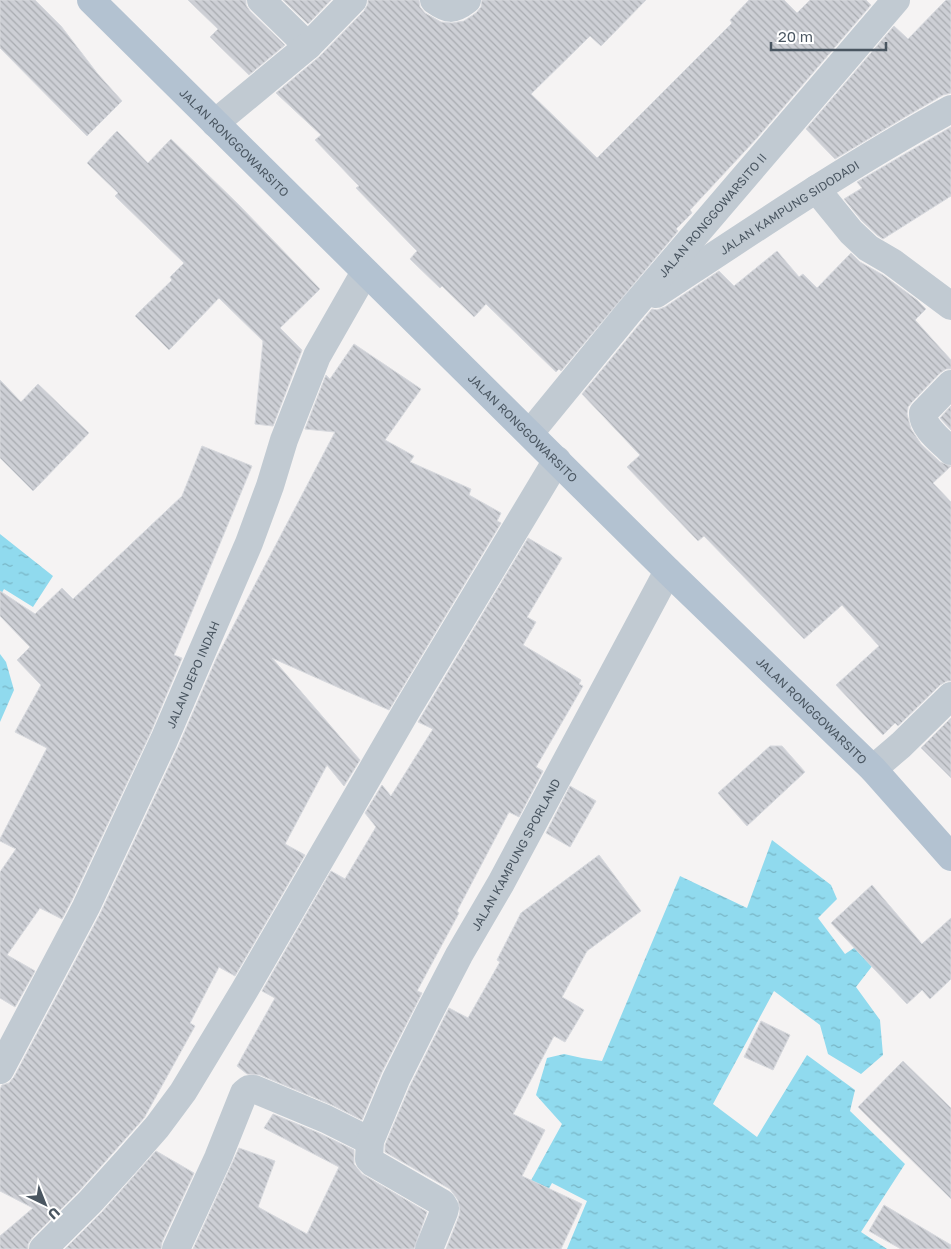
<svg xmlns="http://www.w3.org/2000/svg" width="951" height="1249" viewBox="0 0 951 1249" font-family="'Golos Text',sans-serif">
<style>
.water{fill:url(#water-ripples)}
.building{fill:url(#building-back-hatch);stroke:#d7d9de}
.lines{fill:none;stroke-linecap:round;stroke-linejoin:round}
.minor{stroke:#c1cad2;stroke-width:28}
.primary{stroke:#b3c2d1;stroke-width:28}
.labels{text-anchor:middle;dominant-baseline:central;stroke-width:4;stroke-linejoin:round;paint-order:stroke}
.street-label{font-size:12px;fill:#4a5661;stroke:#fff}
</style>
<defs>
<pattern id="water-ripples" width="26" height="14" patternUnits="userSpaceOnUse" patternTransform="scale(1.25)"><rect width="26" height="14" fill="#90daee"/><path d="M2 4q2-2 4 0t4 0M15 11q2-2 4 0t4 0" fill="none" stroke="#78b4c4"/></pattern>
<pattern id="building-back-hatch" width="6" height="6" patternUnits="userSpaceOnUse" patternTransform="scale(1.25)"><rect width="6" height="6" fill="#cdcfd5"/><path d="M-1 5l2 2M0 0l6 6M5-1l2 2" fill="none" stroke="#a8abb0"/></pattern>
</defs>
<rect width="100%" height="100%" fill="#f5f3f3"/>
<g class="water">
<path d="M0,534L53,576L33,607L4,589L0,596Z"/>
<path d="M0,654L6,662L14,690L0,722Z"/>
<path d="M772,840L831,885L837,899L818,918L845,954L869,938L883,952L856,987L880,1020L883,1055L861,1074L828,1054L820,1025L774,991L713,1104L757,1137L807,1055L855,1090L850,1111L905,1164L861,1232L887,1249H567L587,1201L552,1183L540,1205L523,1195L562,1124L536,1095L547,1058L564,1054L582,1058L602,1061L680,876L747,908Z"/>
</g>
<g class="building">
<path d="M0,0H35L61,26L97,73L122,101L87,136L0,48Z"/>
<path d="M188,0H246V5L250,11L285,45L249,75L210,37L218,29Z"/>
<path d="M283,0H331L308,24Z"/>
<path d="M368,0H419L420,7L425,13L441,22L452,23L464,21L476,13L481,7L482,0H646L601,46L590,36L531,94L597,158L732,23L730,20L749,0H784L797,13L810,0H866L871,5L757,138L690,210L692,213L676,229L678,231L561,371L559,369L556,372L486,304L474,317L442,286L440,288L410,259L417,251L356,188L359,186L315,140L321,135L276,93L319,57L364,11L368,4Z"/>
<path d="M946,0H951V93L943,95L905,117L835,159L806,129L894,26L908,39Z"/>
<path d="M951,127V196L883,239L877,235L862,221L844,199L862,188L857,182Z"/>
<path d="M117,131L148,163L171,139L238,204L320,289L280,328L302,350L273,426L255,424L263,341L219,298L169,350L135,316L172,280L170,277L184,263L115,196L118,193L87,163Z"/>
<path d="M777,251L799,277L803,274L817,288L851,253L860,262L883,275L917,300L926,309L915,320L951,360V369H946L940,373L912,402L908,407L907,414L911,429L921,444L940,462L951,466L933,483L951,502V681H947L940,685L898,726L895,723L883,735L836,685L879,646L842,605L804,639L704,536L698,541L627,467L640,455L582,394L652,309L657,310L665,307L719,271L734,286Z"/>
<path d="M354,344L421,389L385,440L414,456L410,462L471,489L469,495L501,513L497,521L501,523L389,710L272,658L360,760L344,786L327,765L285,844L305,855L235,976L219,967L190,1023L195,1026L144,1118L79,1191L32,1238L28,1244V1249H0V1236L33,1208L0,1191V1089L2,1085L9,1083L14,1077L100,914L178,747L217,657L335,432L305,429L326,375L330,379Z"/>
<path d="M0,380L21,402L38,384L89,433L33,491L0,458Z"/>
<path d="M951,406V430L940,418Z"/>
<path d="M202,446L252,466L174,655L182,658L150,734L72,900L62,919L40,908L7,955L35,971L15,1007L0,998V872L16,849L0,841V839L47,748L15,732L41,685L17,660L30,647L0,616V591L35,614L62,588L73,599L182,496Z"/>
<path d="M528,538L562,558L527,617L536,622L523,645L581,680L579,684L583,686L536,767L543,771L519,817L509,812L457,911L459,913L417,991L422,993L382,1072L362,1120L332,1105L260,1075L247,1074L237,1066L275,998L262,991L331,871L345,879L376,827L365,813L382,785L391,796L433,729L418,722Z"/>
<path d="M951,718V778L921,748Z"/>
<path d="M770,746H782L805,772L747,826L718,793Z"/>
<path d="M570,786L596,801L570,847L546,833Z"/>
<path d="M599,855L641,911L587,951L562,997L584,1010L565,1042L554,1036L513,1114L545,1130L522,1176L582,1204L561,1249H446L459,1216L460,1211L458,1200L450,1189L385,1152V1145L410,1086L449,1008L468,1018L500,962L497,960L521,913Z"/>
<path d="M872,885L922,944L951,918V979L930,999L922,990L907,1004L831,923Z"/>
<path d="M761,1021L790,1035L773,1070L744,1057Z"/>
<path d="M903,1061L951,1108V1199L858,1107Z"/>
<path d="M273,1114L319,1133L354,1150V1164L362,1174L427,1212L414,1249H193L239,1148L275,1161L258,1207L307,1234L339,1167L264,1128Z"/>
<path d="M156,1151L194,1173L162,1242L161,1249H65L102,1212Z"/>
<path d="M884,1205L951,1245V1249H901L869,1231Z"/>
</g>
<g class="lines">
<g class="minor">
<path d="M261,0L308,46"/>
<path d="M434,0C448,10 453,11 467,0"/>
<path d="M215,123L308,46L353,0"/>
<path d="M816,189L851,232L868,248L892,262L951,306"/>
<path id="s1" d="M656,294C753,230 849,165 951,109"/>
<path d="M951,384L923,413C922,427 941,441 951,451"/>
<path id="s2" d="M530,433L629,312L896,0"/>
<path d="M873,769L901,745L951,696"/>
<path id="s3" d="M0,1070L86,907L164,740L249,543L270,486L284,440L317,356L365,272"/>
<path d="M43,1249L90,1202L128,1160L157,1127L183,1092L244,991L408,708L557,460"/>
<path d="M176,1249L218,1158L244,1093L249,1089H254L326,1119L370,1141"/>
<path id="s4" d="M429,1249L444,1212L445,1208L442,1203L373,1163L369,1159L370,1141L396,1079L429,1013L459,955L501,883L668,571"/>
</g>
<path class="primary" id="s5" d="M91,0L668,571L873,769L951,857"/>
</g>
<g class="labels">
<g class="street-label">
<text stroke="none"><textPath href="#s5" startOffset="202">JALAN RONGGOWARSITO</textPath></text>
<text stroke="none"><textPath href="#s1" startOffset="159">JALAN KAMPUNG SIDODADI</textPath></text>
<text stroke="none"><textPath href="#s2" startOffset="284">JALAN RONGGOWARSITO II</textPath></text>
<text stroke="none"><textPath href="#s5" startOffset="608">JALAN RONGGOWARSITO</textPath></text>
<text stroke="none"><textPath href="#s3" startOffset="440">JALAN DEPO INDAH</textPath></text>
<text stroke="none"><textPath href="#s5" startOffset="1012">JALAN RONGGOWARSITO</textPath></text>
<text stroke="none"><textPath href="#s4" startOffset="475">JALAN KAMPUNG SPORLAND</textPath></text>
</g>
</g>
<g transform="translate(45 1204) rotate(137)" stroke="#ffffff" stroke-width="4" paint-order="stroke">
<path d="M0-4L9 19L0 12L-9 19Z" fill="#4a5661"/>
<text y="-8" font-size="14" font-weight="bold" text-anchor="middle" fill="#4a5661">U</text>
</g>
<path d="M771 42v8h115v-8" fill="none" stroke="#4a5661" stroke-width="2.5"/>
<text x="778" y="42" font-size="15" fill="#4a5661" stroke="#ffffff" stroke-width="4" paint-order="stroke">20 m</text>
</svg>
